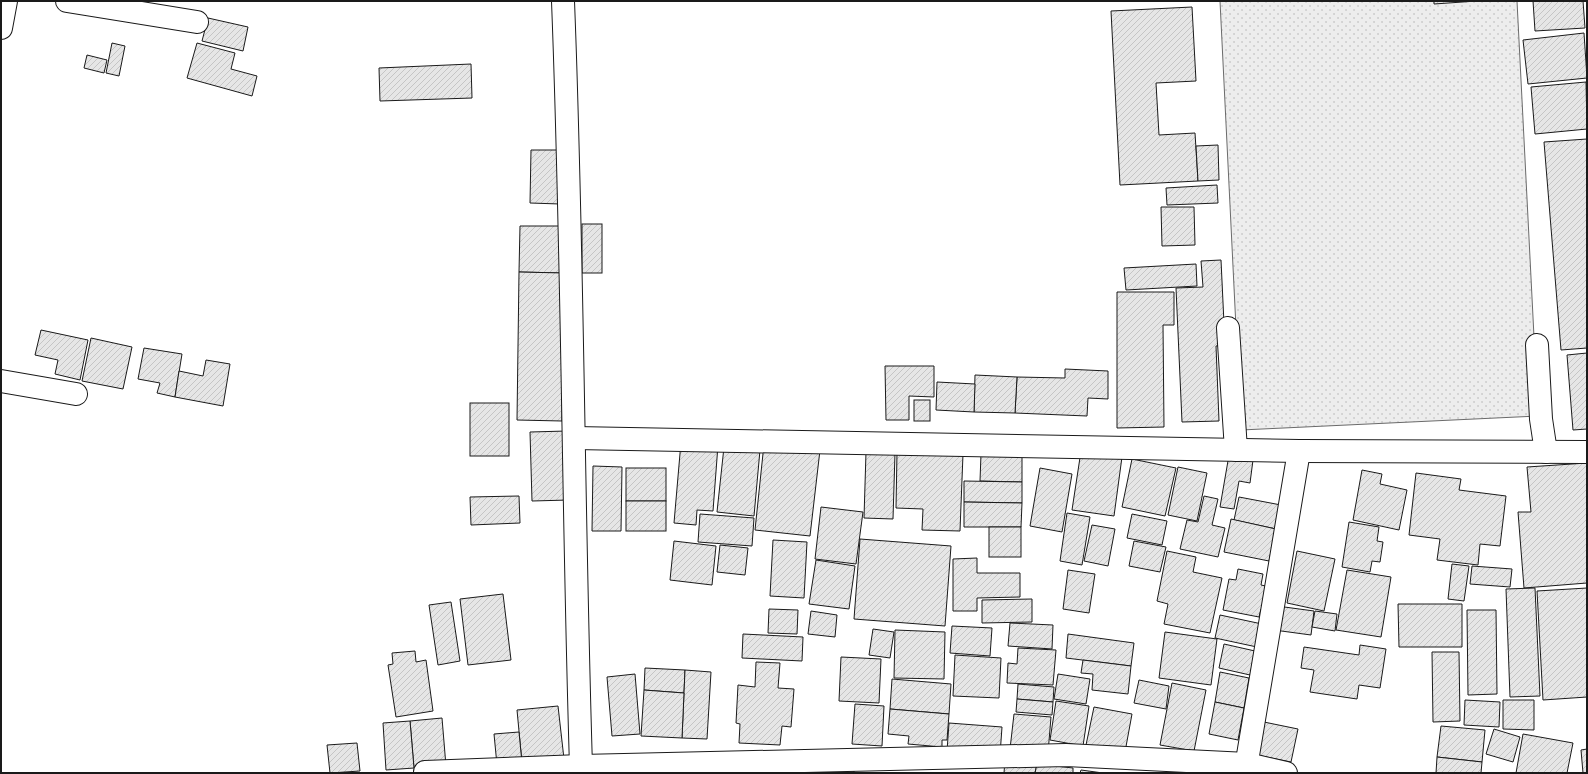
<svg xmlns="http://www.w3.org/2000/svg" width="1588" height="774" viewBox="0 0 1588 774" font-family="'PT Sans',sans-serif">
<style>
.grass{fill:url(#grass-dots);stroke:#6a6a6a}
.building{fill:url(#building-hatch);stroke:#1a1a1a}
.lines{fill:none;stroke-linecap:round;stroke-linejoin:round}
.minor-casing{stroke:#1a1a1a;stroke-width:24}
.minor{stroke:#fff;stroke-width:22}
</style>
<defs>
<pattern id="grass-dots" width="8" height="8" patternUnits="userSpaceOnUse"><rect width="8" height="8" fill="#ededed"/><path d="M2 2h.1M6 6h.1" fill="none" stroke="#cbcbcb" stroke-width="1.8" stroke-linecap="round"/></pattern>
<pattern id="building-hatch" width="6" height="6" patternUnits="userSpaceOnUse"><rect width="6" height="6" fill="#e6e6e6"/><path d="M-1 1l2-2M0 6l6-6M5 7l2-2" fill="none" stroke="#c5c5c5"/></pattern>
</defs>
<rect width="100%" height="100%" fill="#fff"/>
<path class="grass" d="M1220,1H1517L1538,416L1241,430Z"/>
<g class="building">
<path d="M1434,1H1477L1434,4Z"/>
<path d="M1533,1H1583L1585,28L1535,31Z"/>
<path d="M1192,7L1196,81L1156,83L1159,135L1195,133L1198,181L1120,185L1111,11Z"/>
<path d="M208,18L248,27L243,51L202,41Z"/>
<path d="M1584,33L1587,78L1528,84L1523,40Z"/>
<path d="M112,43L125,46L119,76L106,73Z"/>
<path d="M197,43L235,53L231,69L257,76L252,96L187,78Z"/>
<path d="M87,55L107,60L104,73L84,68Z"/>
<path d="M471,64L472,98L380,101L379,68Z"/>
<path d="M1586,82L1587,129L1535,134L1531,87Z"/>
<path d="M1587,139V348L1561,350L1544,142Z"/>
<path d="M1218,145L1219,180L1198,181L1196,146Z"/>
<path d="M531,150H561L560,204L530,203Z"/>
<path d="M1217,185L1218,203L1167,205L1166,188Z"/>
<path d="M1161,207H1194L1195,245L1162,246Z"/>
<rect x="582" y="224" width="20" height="49"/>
<path d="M520,226H565L564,273L519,272Z"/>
<path d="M1221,260L1225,345L1216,346L1219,421L1182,422L1176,288L1203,287L1201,261Z"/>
<path d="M1196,264L1197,286L1126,290L1124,268Z"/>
<path d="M519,272L564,273L562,421L517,420Z"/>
<path d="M1117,292H1174V325H1163L1164,427L1117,428Z"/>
<path d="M41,330L88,340L80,380L55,374L58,360L35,355Z"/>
<path d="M91,338L132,347L123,389L82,381Z"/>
<path d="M144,348L182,354L175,397L157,393L160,383L138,379Z"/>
<path d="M1587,353V429L1573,430L1567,355Z"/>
<path d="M206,360L230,364L223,406L175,397L179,371L203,376Z"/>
<path d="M885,366H934V397L909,396V420H886Z"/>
<path d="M1065,369L1108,371V399L1088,398L1087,416L1015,413L1017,377L1065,378Z"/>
<path d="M975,375L1017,377L1015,413L974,412Z"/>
<path d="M937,382L975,384L974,412L936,410Z"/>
<rect x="914" y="400" width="16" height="21"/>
<rect x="470" y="403" width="39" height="53"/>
<path d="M567,431L569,500L532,501L530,432Z"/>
<path d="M681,442L718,445L713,511L697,510L696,525L674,523Z"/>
<path d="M764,444L820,450L810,536L755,530Z"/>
<path d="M724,447L760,450L754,516L717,512Z"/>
<path d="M1081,451L1122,457L1114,516L1072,510Z"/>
<path d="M866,452L895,453L893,519L864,518Z"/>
<path d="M897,452L963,454L960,531L922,530L923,509L896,508Z"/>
<path d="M981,454L1022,455V482L980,481Z"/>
<path d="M1229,455L1253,460L1250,483L1239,481L1234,509L1220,507Z"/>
<path d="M1132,459L1176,468L1165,516L1122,507Z"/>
<path d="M1587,463V583L1524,588L1518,512H1531L1527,467Z"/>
<path d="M593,466L622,467L621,531H592Z"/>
<path d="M1178,467L1207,473L1197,521L1168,515Z"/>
<rect x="626" y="468" width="40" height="33"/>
<path d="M1040,468L1072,474L1062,532L1030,526Z"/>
<path d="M1362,470L1382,474L1380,484L1407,490L1399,530L1353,520Z"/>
<path d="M1416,473L1461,479L1459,490L1506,496L1500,546L1480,544L1478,565L1437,560L1440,539L1409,535Z"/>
<path d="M964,481L1022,482V503L964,502Z"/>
<path d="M519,496L520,523L471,525L470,497Z"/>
<path d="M1204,496L1218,499L1212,525L1225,528L1218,557L1180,549L1187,520L1198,522Z"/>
<path d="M1239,497L1281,505L1276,529L1234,520Z"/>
<rect x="626" y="501" width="40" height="30"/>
<path d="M964,502L1022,503L1021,527H964Z"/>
<path d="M821,507L863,512L856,564L815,559Z"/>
<path d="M1067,513L1090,517L1082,565L1060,561Z"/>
<path d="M700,514L754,518L752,546L698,542Z"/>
<path d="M1132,514L1167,521L1162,545L1127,538Z"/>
<path d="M1231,519L1276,529L1269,561L1224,552Z"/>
<path d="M1349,522L1379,527L1377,541L1383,542L1380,562L1372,561L1370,572L1342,567Z"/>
<path d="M1092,525L1115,529L1108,566L1084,561Z"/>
<rect x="989" y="527" width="32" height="30"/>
<path d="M860,539L951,546L945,626L854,619Z"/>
<path d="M773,540L807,542L804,598L770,596Z"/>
<path d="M674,541L716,546L712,585L670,580Z"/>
<path d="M1134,541L1166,547L1160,572L1129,566Z"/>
<path d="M720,545L748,548L745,575L717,572Z"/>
<path d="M1167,551L1196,557L1193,572L1222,578L1210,633L1164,624L1168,604L1157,601Z"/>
<path d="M1297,551L1335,559L1324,611L1287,603Z"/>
<path d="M977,558V573H1020V597L977,598V611H953V559Z"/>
<path d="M816,560L855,566L849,609L809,604Z"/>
<path d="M1452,564L1469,566L1464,601L1448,599Z"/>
<path d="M1472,566L1512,569L1510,587L1470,584Z"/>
<path d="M1238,569L1263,574L1261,585L1270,587L1265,610L1261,609L1259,617L1223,610L1229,579L1236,580Z"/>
<path d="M1068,570L1095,574L1089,613L1063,609Z"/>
<path d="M1347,570L1391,577L1381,637L1336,630Z"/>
<path d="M1535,588L1540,696L1510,697L1506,589Z"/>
<path d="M1587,588V697L1543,700L1537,591Z"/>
<path d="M503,594L511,660L468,665L460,599Z"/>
<path d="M1032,599V622L982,623V600Z"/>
<path d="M451,602L460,661L438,665L429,605Z"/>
<path d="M1398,604H1462V647H1399Z"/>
<path d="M1277,606L1314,611L1311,635L1274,630Z"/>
<path d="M769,609L798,610L797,634L768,633Z"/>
<path d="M1467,610H1496L1497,694L1468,695Z"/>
<path d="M811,611L837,615L835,637L808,634Z"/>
<path d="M1315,611L1337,614L1335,631L1312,627Z"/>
<path d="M1220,615L1262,624L1257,647L1215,638Z"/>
<path d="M1010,623L1053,625L1052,649L1008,646Z"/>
<path d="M952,626L992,628L990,656L950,653Z"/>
<path d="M873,629L894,632L890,658L869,655Z"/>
<path d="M895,630L945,632L944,679L894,678Z"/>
<path d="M1165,632L1217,639L1211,685L1159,678Z"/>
<path d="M743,634L803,637L802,661L742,658Z"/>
<path d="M1068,634L1134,643L1131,666L1066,658Z"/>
<path d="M1224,644L1255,651L1250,675L1219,668Z"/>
<path d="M1360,645L1386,649L1380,688L1359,685L1357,699L1310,692L1314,670L1301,668L1304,647L1359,655Z"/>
<path d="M1018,648L1056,650L1053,685L1007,683L1008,663L1017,664Z"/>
<path d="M415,651L416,662L426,660L433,711L396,717L388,665L393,664L392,653Z"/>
<path d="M1432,652H1459L1460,721L1433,722Z"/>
<path d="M955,655L1001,658L999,698L953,696Z"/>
<path d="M841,657L881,659L879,703L839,701Z"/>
<path d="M1083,660L1131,666L1128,694L1092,690L1093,674L1081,673Z"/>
<path d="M756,662L780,663L778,688L794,689L791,727L782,726L780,745L739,743L740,724L736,723L738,685L755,687Z"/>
<path d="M645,668L685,670L684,693L644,690Z"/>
<path d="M685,670L711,672L707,739L682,738Z"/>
<path d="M1220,672L1249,678L1244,708L1215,702Z"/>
<path d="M635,674L640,734L612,736L607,677Z"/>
<path d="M1058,674L1090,679L1086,704L1054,699Z"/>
<path d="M892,679L951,684L949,714L890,709Z"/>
<path d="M1139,680L1169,686L1166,709L1134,703Z"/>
<path d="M1172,683L1206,690L1194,751L1160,745Z"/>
<path d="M1018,684L1054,687L1053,702L1017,699Z"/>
<path d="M644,690L684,693L682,738L641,736Z"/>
<path d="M1017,699L1053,702L1052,715L1016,712Z"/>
<path d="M1465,700L1500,702L1499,727L1464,725Z"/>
<path d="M1503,700H1534V730L1503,729Z"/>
<path d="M1056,701L1089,706L1083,746L1050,740Z"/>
<path d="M1215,702L1244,708L1238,740L1209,734Z"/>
<path d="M855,704L884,706L882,746L852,744Z"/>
<path d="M558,706L564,759L522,763L517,710Z"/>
<path d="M1094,707L1132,714L1125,752L1086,745Z"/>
<path d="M890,709L949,714L947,740H942V747L908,744L909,736L888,734Z"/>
<path d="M1014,714L1051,717L1048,753L1010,749Z"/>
<path d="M442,718L446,766L414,768L410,721Z"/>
<path d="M410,721L414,768L386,770L383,723Z"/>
<path d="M1259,721L1298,729L1291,762L1252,754Z"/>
<path d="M949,723L1002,727L1000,755L947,751Z"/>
<path d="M1441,726L1485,730L1482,762L1437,757Z"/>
<path d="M1494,729L1520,737L1513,762L1486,754Z"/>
<path d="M519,732L522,763L497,765L494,734Z"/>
<path d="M1523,734L1573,743L1567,773H1516Z"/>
<path d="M357,743L360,771L330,773L327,745Z"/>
<path d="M1587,749V773H1583L1581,750Z"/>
<path d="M1437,757L1482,762L1481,773H1436Z"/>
<path d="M1005,760L1037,764L1035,773H1004Z"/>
<path d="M1037,764L1073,768V773H1035Z"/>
<path d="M819,769L854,771V773H819Z"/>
<path d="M1081,770L1103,773H1080Z"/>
</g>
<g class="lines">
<defs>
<g id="minor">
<path d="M67,1L197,22"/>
<path d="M563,1C573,256 573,511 581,766L583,773"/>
<path d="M1,28L6,1"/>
<path d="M1228,328L1236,450"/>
<path d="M1537,345L1541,419L1546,452"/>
<path d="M1,381L76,394"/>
<path d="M575,438L1299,451L1587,452"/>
<path d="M425,772L581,766L1066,755L1247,764L1286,773"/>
<path d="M1245,773L1299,451"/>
</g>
</defs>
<use href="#minor" class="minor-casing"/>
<use href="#minor" class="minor"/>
</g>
<rect width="1588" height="774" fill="none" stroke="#1a1a1a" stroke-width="4"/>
</svg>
